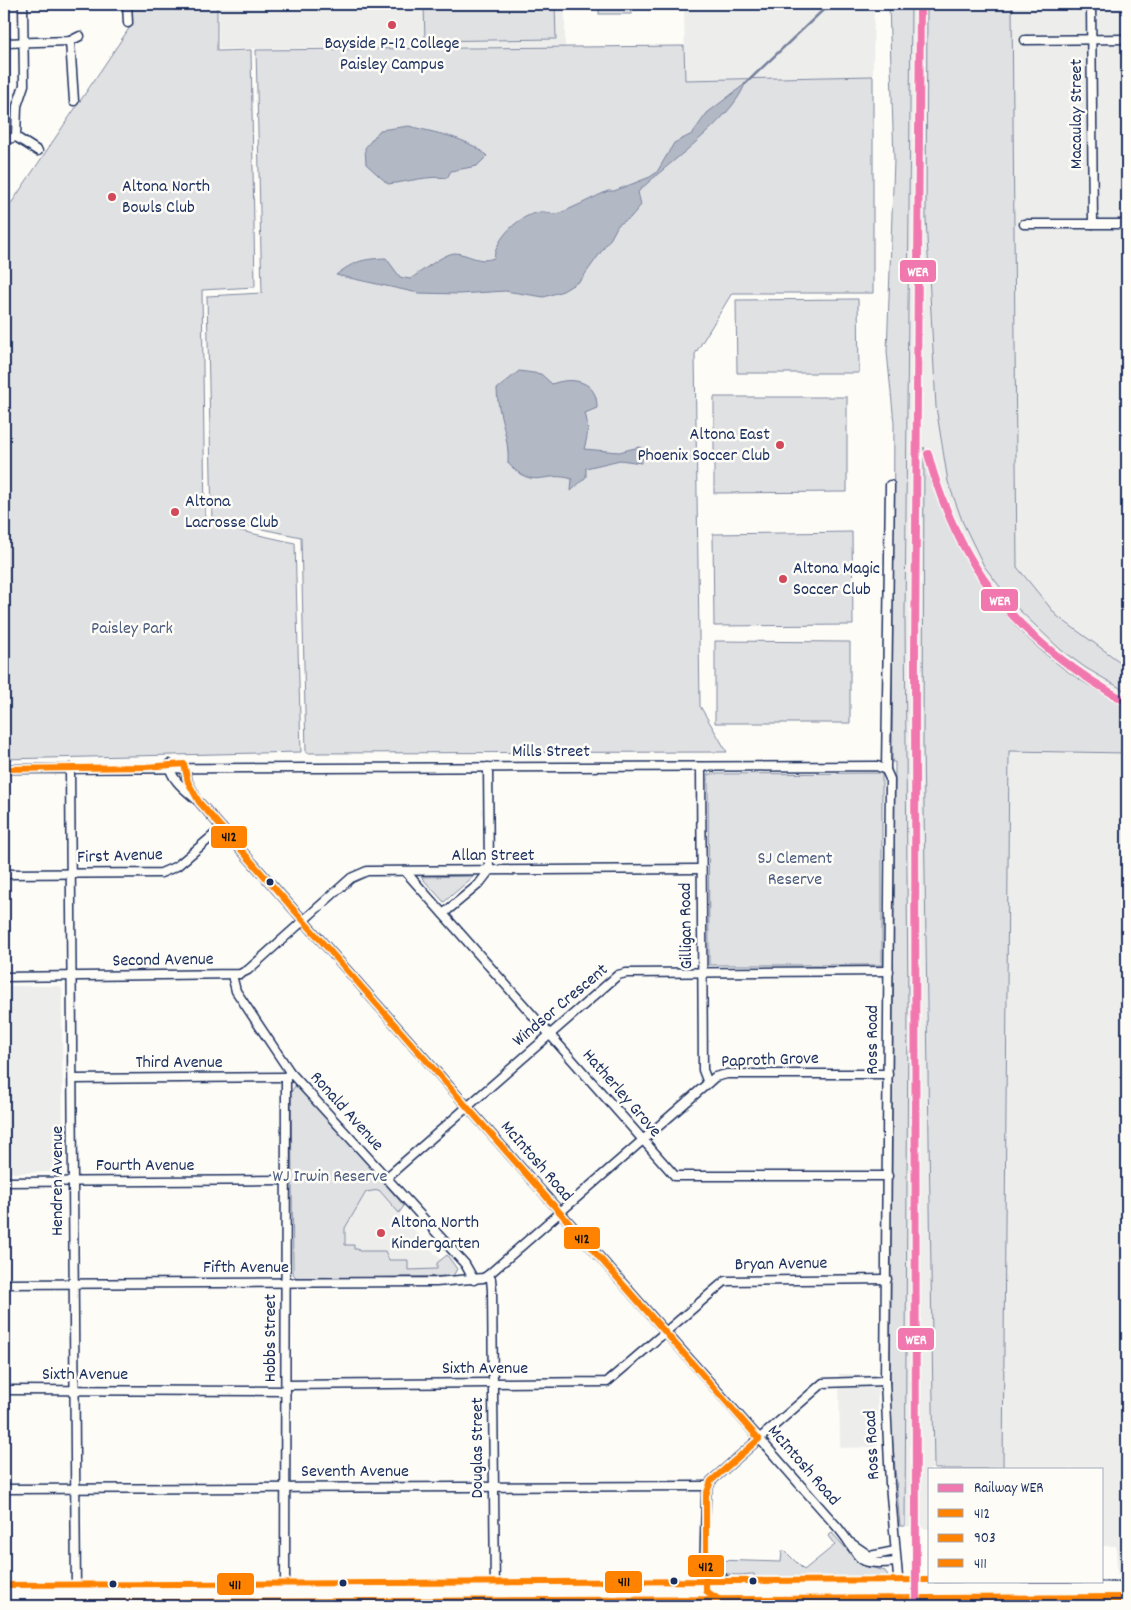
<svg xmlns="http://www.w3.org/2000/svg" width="1131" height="1610" viewBox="0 0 1131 1610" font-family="Dekko,sans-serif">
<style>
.built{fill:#edeeec}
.green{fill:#e0e1e3;stroke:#7e88a0}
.water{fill:#b3b8c5;stroke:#76819c}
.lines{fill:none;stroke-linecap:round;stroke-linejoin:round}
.stream{stroke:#76819c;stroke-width:2.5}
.street-casing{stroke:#1b2f5e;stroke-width:11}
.primary-casing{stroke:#1b2f5e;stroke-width:15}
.street{stroke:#fdfcf7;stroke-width:8}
.primary{stroke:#fdfcf7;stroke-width:11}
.primary-bridge-casing{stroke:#1b2f5e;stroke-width:15;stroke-linecap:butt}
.primary-bridge{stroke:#fdfcf7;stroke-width:11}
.bus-1-casing{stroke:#fdfcf7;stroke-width:10}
.bus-2-casing{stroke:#fdfcf7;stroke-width:10}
.bus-3-casing{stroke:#fdfcf7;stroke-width:10}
.bus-1{stroke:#ff8200;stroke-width:6}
.bus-2{stroke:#ff8200;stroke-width:6}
.bus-3{stroke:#ff8200;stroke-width:6}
.rail-1-casing{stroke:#fdfcf7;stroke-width:11}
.rail-1{stroke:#f178af;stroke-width:8}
.poi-dot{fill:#d1495b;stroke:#fdfcf7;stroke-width:2}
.bus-dot{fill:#1b2f5e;stroke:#fdfcf7;stroke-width:2}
.labels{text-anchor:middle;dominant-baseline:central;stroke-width:5;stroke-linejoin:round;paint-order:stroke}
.poi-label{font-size:18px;fill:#1b2f5e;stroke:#fdfcf7;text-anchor:start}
.street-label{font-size:18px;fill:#1b2f5e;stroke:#fdfcf7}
.park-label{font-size:18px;fill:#4c5c7f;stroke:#fdfcf7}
.line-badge{stroke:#fdfcf7;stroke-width:2}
.badge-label{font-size:14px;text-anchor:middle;font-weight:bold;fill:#fff}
.pale-badge-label{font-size:14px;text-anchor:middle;font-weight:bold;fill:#111}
</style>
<rect width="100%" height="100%" fill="#fdfcf7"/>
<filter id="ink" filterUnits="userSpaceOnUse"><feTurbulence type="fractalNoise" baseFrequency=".02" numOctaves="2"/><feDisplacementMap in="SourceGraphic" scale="10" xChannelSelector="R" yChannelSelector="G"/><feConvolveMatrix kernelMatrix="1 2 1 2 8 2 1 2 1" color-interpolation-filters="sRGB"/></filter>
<g filter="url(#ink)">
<g class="built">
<path d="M218,4H565V47L219,49Z"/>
<path d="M684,4H874L873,76L685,80Z"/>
<path d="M1012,4H1127V667L1057,616L1017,567Z"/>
<path d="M911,5L929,6L926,218L935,386L941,444L955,503L984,566L1013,604L1061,650L1086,668L1127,692V705L1103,693L1068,671L1035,644L991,596L965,558L952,533L930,477L924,452L923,742L934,1469H930V1529L905,1526L908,1009L905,617Z"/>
<path d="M1009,750L1127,753V1574H1117L1116,1546H1102V1469H1003Z"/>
<path d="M4,986H59L62,989L63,1170L60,1172L4,1173Z"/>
<path d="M379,1190L441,1260L437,1263V1269L408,1270V1260H389L345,1246V1228L366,1192Z"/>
<path d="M839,1374L878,1375L877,1447L840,1448Z"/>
</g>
<g class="green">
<path d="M132,4H217V51L251,50L255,287L202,290L205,523L295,543L301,752L4,759V214L132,24Z"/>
<path d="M424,4H555L556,39L425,41Z"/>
<rect x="599" y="4" width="33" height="10"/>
<path d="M889,4L911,5L905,617L908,1009L905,1526H900L890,1411L895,762H892L894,423L887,352L894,160Z"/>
<path d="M927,4H1012L1017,567L1057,616L1127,667V692L1086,668L1061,650L1013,604L984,566L963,523L948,482L936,407L926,218Z"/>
<path d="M684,46L685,80L873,76V293H732L695,354L700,706L727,752L306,753L301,537L212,519L207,296L262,293L256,50Z"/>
<path d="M858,299L859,373H737L736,300Z"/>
<path d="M714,397H847V492L714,493Z"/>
<path d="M924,447C942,558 1025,661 1127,705V753L1009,751L1003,1469H934L923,742Z"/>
<path d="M852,532L853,625L714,626L713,534Z"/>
<path d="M715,641L850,642V723H715Z"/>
<path d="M882,773V965H709L708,774Z"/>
<path d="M474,876L444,902L421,877Z"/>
<path d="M298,1085L312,1097L404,1206L399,1213L379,1190L366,1192L345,1228V1245H354V1249H358L359,1251H385L389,1260H408V1270L437,1269V1263L447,1255L457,1269L453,1276L304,1279L297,1278L293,1274L291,1092L295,1086Z"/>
<path d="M832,1533L860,1564L885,1571L892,1581L852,1583L764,1578L754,1576V1574C742,1574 719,1580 715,1560L781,1562L782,1551H785L804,1570L835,1545L828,1536Z"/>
<path d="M1127,1592V1596L950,1597V1594Z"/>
<path d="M811,1593H884L876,1598L816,1596L811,1595Z"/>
<path d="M704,1595L705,1598L605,1599L616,1596Z"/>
</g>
<g class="water">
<path d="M745,84C732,120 666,164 638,192L641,205L630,218L618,225L611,238L581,280L563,291L544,297L505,291L459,294L418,293L336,275C354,261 363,259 386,258L400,277L410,279C420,273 444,253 455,253C469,254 479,264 494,258C496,238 519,215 540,212C545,211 550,214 555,214C564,213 598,195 608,191H614L650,177L657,172L674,143L692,134L707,113Z"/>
<path d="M409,126C434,133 468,137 487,156L477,166L451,171L447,178C429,175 408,182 388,184L366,164L365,148L380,130Z"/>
<path d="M519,371L541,374L552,384C573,376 598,381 597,408L585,413C589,427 588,436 584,449L619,452L639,447L647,450L641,463L620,460L586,468V477L571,491L572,479C544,470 534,492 508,463C510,437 497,414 497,389Z"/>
</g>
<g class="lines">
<path class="stream" d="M745,84L821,12L836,4"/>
<defs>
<g id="street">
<path d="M127,4L128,23"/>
<path d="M1091,4L1093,224"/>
<path d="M1025,40L1127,39"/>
<path d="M70,41L74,101"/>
<path d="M4,43L70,41L80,36"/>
<path d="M16,137L17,106L24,85L23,4"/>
<path d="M4,140L16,137L38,151"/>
<path d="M1024,224H1127"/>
<path d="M890,485L886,770L890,779L885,1381L890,1484L898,1577V1606"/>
<path d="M169,764C171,781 187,791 199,802L839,1529C864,1559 852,1566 896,1562"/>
<path d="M184,766L188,782L195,795"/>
<path d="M701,767L703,1070L708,1083"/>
<path d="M70,768L76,1594"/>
<path d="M4,769L877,766L886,770"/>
<path d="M405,871L675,1176H888"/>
<path d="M4,874L161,873L177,866L222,828"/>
<path d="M443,914L479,884L489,871L488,767"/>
<path d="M232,975L236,991L290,1072L465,1264L474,1280"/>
<path d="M4,977L240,974L248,970L351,878L367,871L701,869"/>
<path d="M73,1079L286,1077"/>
<path d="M386,1178L618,975L626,973L889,971"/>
<path d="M4,1182L286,1180"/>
<path d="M487,1276L491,1279L492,1290L495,1592"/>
<path d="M4,1284L436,1282L483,1278L487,1276L715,1077L727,1074H888"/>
<path d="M286,1385L607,1382L725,1281L887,1279"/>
<path d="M4,1390L286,1391"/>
<path d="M4,1489L707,1486"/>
<path d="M851,1543L870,1556L895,1551"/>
<path d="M708,1556C711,1576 726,1579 741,1590"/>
<path d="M723,1602L706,1591L704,1582L706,1495L711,1481L823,1383L885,1381"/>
<path d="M139,1606V1594"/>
<path d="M285,1606L286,1077L290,1072"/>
</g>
<g id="primary">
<path d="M957,1588H1127"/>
<path d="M4,1594L891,1589"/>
<path d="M957,1602H1127"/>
<path d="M251,1606L892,1602"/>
</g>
</defs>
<use href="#street" class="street-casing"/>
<use href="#primary" class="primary-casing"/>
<use href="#street" class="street"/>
<use href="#primary" class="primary"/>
<defs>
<g id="primary-bridge">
<path d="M891,1589L957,1588"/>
<path d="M892,1602H957"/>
</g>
</defs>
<use href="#primary-bridge" class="primary-bridge-casing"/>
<use href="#primary-bridge" class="primary-bridge"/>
<defs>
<g id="bus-1">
<path d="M4,769L146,767L184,764L188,782L199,802L759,1439"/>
<path d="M759,1439L711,1481L706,1495V1591L725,1603L1127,1602"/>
</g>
<path id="bus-2" d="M4,1603L1127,1597"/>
<path id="bus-3" d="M4,1585L930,1580"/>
</defs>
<use href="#bus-1" class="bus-1-casing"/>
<use href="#bus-2" class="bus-2-casing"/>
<use href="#bus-3" class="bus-3-casing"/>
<use href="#bus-1" class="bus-1"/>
<use href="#bus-2" class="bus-2"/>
<use href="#bus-3" class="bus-3"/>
<defs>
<g id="rail-1">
<path d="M928,454C959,572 1021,643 1127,702"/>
<path d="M916,1606L915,654L920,4"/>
</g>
</defs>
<use href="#rail-1" class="rail-1-casing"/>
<use href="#rail-1" class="rail-1"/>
</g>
</g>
<g class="poi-dot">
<circle cx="392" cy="25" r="5"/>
<circle cx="112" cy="197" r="5"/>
<circle cx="780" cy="445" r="5"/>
<circle cx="175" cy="512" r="5"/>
<circle cx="783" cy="579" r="5"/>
<circle cx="381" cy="1233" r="5"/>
</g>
<g class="bus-dot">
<circle cx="270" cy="882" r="4.5"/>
<circle cx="674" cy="1581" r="4.5"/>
<circle cx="753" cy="1581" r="4.5"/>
<circle cx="343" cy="1583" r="4.5"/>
<circle cx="113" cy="1584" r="4.5"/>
</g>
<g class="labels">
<g class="poi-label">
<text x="392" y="44" text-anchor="middle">Bayside P-12 College<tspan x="392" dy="21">Paisley Campus</tspan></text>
<text x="122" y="187">Altona North<tspan x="122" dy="21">Bowls Club</tspan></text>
<text x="770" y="435" text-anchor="end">Altona East<tspan x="770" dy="21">Phoenix Soccer Club</tspan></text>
<text x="185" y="502">Altona<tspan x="185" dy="21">Lacrosse Club</tspan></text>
<text x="793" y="569">Altona Magic<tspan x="793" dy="21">Soccer Club</tspan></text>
<text x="391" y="1223">Altona North<tspan x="391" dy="21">Kindergarten</tspan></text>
</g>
<g class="street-label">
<text transform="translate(1077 114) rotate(-90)">Macaulay Street</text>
<text x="551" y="752">Mills Street</text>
<text x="493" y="856">Allan Street</text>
<text transform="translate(120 857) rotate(-2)">First Avenue</text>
<text transform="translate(687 926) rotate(-91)">Gilligan Road</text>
<text transform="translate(163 961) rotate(-1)">Second Avenue</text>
<text transform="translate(561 1006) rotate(-40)">Windsor Crescent</text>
<text transform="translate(873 1040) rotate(-90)">Ross Road</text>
<text transform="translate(770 1061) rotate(-2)">Paproth Grove</text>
<text x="179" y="1063">Third Avenue</text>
<text transform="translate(621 1094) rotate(49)">Hatherley Grove</text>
<text transform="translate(346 1112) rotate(48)">Ronald Avenue</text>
<text transform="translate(536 1162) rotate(49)">McIntosh Road</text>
<text x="145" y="1166">Fourth Avenue</text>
<text transform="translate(58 1181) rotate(-90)">Hendren Avenue</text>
<text transform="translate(781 1265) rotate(-1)">Bryan Avenue</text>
<text x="246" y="1268">Fifth Avenue</text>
<text transform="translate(271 1338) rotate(-90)">Hobbs Street</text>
<text x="485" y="1369">Sixth Avenue</text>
<text x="85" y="1375">Sixth Avenue</text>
<text transform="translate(873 1445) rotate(-93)">Ross Road</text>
<text transform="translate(478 1448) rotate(-90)">Douglas Street</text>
<text transform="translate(803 1466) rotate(49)">McIntosh Road</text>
<text x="355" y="1472">Seventh Avenue</text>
</g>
<g class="park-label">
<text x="132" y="629">Paisley Park</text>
<text x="795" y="859">SJ Clement<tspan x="795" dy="21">Reserve</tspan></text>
<text x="330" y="1177">WJ Irwin Reserve</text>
</g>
</g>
<g class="line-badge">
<rect x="899" y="259" width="38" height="24" rx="5" fill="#f178af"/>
<rect x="980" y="588" width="39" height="24" rx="5" fill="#f178af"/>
<rect x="210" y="825" width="38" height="24" rx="5" fill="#ff8200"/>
<rect x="563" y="1226" width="38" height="24" rx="5" fill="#ff8200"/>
<rect x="897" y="1327" width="38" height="24" rx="5" fill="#f178af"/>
<rect x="687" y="1554" width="38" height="24" rx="5" fill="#ff8200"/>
<rect x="604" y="1570" width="39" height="24" rx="5" fill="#ff8200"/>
<rect x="216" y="1572" width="39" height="24" rx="5" fill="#ff8200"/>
</g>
<g class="badge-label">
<text x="918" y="276">WER</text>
<text x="1000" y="605">WER</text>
<text x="916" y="1344">WER</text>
</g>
<g class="pale-badge-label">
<text x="229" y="841">412</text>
<text x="582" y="1243">412</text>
<text x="706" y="1571">412</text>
<text x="624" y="1586">411</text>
<text x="235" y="1589">411</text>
</g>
<rect width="1131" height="1610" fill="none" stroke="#fdfcf7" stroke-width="20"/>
<rect x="10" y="10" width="1111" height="1590" fill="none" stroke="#1b2f5e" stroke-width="2" filter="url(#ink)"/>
<rect x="928" y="1468" width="175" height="115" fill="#fdfcf7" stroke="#a3aaba"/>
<rect x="938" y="1484" width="25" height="8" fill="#f178af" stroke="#a3aaba"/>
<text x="974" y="1492" font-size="15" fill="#1b2f5e">Railway WER</text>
<rect x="938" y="1509" width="25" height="8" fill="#ff8200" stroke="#a3aaba"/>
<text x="974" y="1518" font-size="15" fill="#1b2f5e">412</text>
<rect x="938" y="1534" width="25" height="8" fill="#ff8200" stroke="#a3aaba"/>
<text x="974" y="1542" font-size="15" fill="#1b2f5e">903</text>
<rect x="938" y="1559" width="25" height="8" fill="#ff8200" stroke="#a3aaba"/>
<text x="974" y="1568" font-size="15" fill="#1b2f5e">411</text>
</svg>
